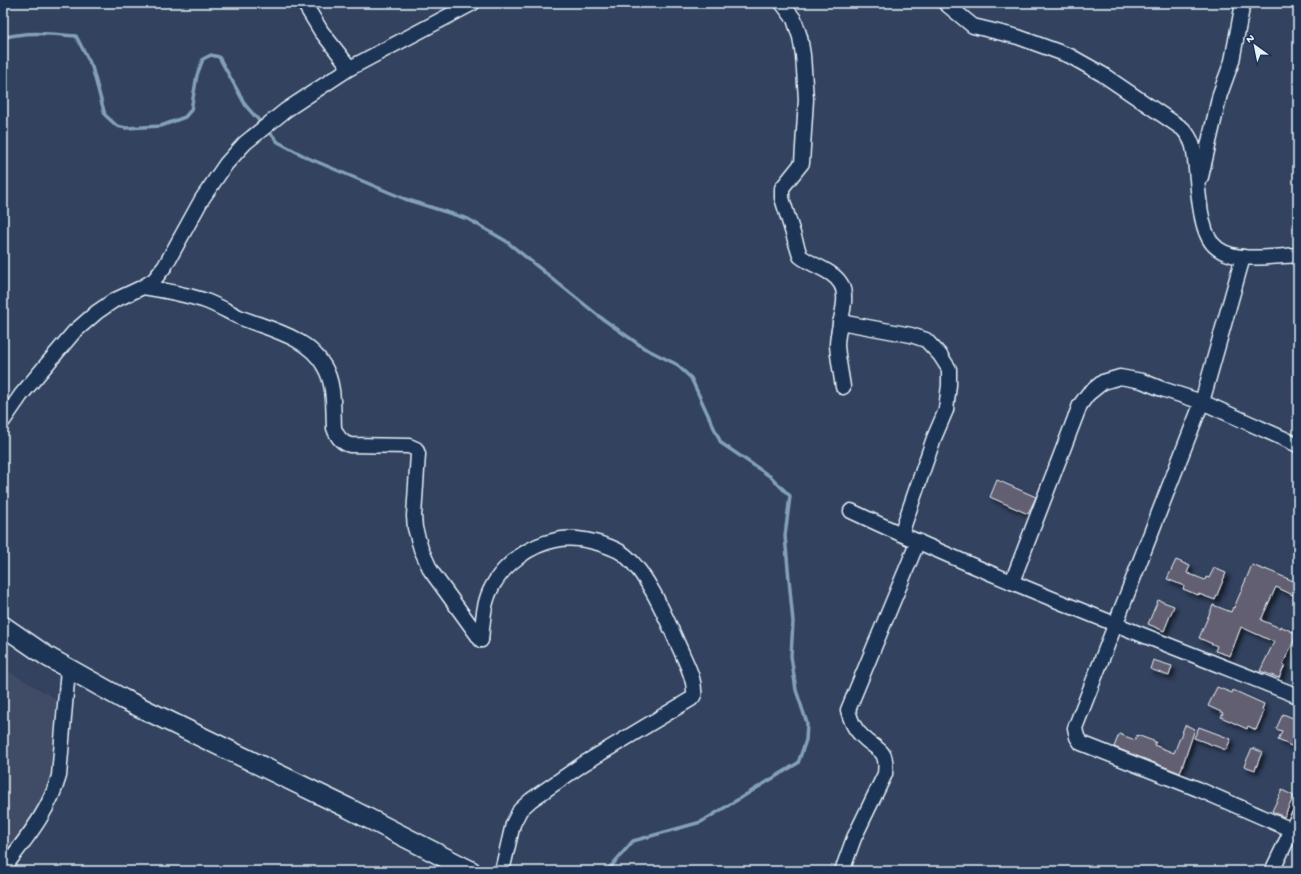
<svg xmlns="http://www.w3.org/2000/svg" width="1301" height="874" viewBox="0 0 1301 874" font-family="'Gochi Hand',sans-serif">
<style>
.built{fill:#414b65}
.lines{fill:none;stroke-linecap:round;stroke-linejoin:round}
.stream{stroke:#84a1b6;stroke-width:3.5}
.building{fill:#645f72;stroke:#e8f1f8;filter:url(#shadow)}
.street-casing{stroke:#e8f1f8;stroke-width:17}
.secondary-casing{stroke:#e8f1f8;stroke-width:22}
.street{stroke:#1d3557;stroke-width:14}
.secondary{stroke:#1d3557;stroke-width:19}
</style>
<defs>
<filter id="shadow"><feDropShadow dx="3.5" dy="3.5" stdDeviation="2" flood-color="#0009"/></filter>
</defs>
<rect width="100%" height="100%" fill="#32425f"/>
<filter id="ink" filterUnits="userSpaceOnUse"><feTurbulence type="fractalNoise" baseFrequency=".025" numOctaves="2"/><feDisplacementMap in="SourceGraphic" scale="8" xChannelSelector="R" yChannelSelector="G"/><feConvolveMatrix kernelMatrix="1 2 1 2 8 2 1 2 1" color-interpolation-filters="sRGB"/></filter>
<g filter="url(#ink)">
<path class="built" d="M3,668L56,699L54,792L3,859Z"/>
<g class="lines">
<g class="stream">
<path d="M3,38C27,31 51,34 76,36L92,67L105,115L117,126L126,128L161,126L185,117L191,110L197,75L203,59L211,55L219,57L246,106L263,125"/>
<path d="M267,129L278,142L308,158L405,199L468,219L506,241L600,317L644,348L676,364L691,378L721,443L771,477L790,496L785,536L793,622L791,656L796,690L807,723L806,740L798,763L701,822L633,841L607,871"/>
</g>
</g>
<g class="building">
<path d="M997,480L1036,497L1028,514L990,497Z"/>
<path d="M1176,560L1190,566L1187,573L1205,580L1206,577L1209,578L1214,568L1226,573L1215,600L1199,594L1198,595L1183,589L1184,586L1167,579Z"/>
<path d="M1252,565L1265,570V569L1298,583V589L1295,596L1276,587L1261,620L1280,628V626L1297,634L1283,664L1285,665L1279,678L1260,671L1274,642L1241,627L1230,656L1215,651L1217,646L1199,638L1213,605L1231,612L1233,607L1234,608Z"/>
<path d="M1158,600L1174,606L1164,631L1148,624Z"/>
<path d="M1153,660L1172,666L1169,676L1150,669Z"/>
<path d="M1217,687L1232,693L1233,690L1264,704L1262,710L1264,711L1256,730L1248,726L1247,729L1221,717L1223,713L1208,706Z"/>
<path d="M1283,714L1298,720V749L1278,740L1282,731L1276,729Z"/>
<path d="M1185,725L1195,729L1180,773L1114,747L1119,734L1135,740L1137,735L1156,742L1154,745L1174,753Z"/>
<path d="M1199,727L1231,739L1226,750L1194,738Z"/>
<path d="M1252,748L1262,752L1255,770L1244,766Z"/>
<path d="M1282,790L1294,796L1284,817L1272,811Z"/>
</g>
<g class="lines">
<defs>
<g id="street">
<path d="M304,3L321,31L350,68"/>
<path d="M782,3L794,19L800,37L803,55L806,99L802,163L782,188V198L800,256C812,266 833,270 841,284C850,300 837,326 837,345C838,359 841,373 843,387"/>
<path d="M945,3L973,26L1018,37L1070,56L1102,74L1183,129C1195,142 1194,152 1196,169C1198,188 1200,229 1212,243C1219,252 1232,256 1242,257C1260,259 1280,256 1298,255"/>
<path d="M1201,177L1220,94L1232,61L1243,3"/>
<path d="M1243,257L1202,402L1075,728L1077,737L1081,743L1198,789L1292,830"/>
<path d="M143,287C163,290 183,294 203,300C215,304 227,311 239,317C268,329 307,336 324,366C335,384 333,408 334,428C337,437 342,443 350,445L409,446L416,449L418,454L414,516L415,528L421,549L431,571L481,640"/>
<path d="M840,322L911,335L926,340L940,355L949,369V385L946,410L934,438L901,534"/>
<path d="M3,421L21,395L74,332L97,312L113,301L143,287L154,280L165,266L202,199L226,164L245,143L286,110L350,68L473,3"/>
<path d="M851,511C997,580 1148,637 1298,696"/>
<path d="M1012,582L1080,405L1088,394L1103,382L1120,377L1142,381L1162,389L1202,402L1298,445"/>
<path d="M481,640C483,622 483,603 492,587C504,564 530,545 556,540C568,537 582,539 594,542C605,545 619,549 627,557C650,577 668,623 681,651C686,663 694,677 694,691C695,694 694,696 691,699L583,764L531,800L520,810L513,824L502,871"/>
<path d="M3,869C25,840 49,812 59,776L68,669"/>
<path d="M842,871L854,838L885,774C888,748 878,752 863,737C854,729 851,721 848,710L918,541"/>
<path d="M1272,871L1298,817"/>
</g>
<path id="secondary" d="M3,626L48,657L123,699L348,808L471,871"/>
</defs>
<use href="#street" class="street-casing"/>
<use href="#secondary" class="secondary-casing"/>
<use href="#street" class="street"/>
<use href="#secondary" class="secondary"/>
</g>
</g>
<rect width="1301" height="874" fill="none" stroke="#1d3557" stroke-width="16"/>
<rect x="8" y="8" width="1285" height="858" fill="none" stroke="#e8f1f8" stroke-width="1.5" filter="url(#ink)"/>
<g transform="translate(1255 46) rotate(327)" stroke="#1d3557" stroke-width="3" paint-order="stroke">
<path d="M0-3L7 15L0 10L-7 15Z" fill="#e8f1f8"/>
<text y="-6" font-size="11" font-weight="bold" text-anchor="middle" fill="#e8f1f8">N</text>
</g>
</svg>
